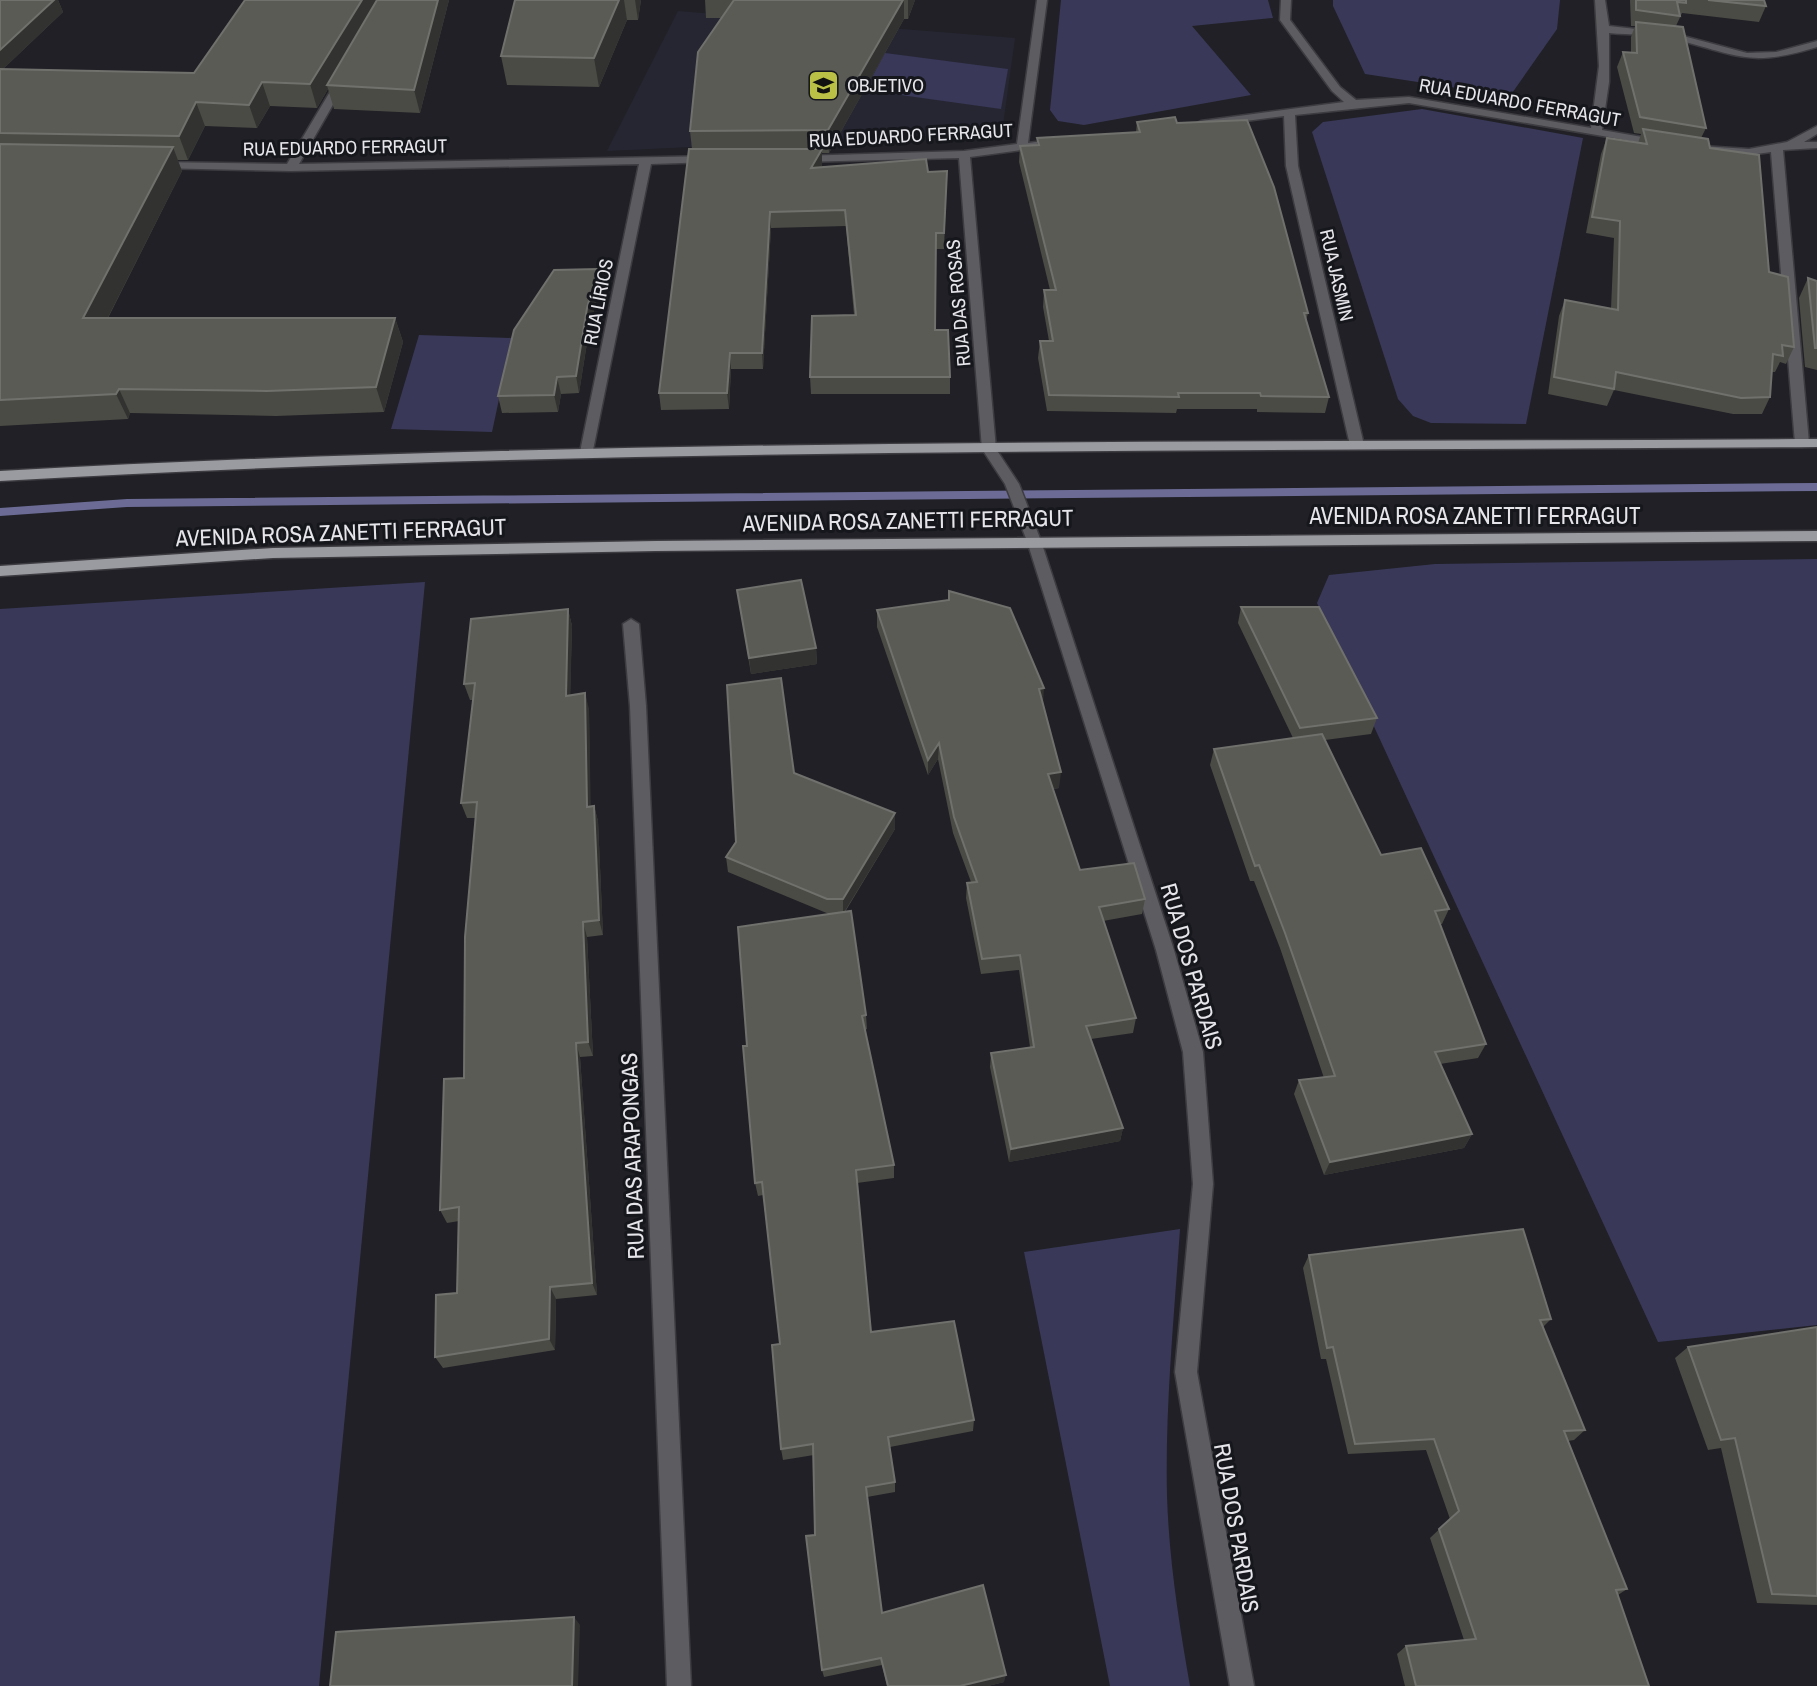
<svg xmlns="http://www.w3.org/2000/svg" width="1817" height="1686" viewBox="0 0 1817 1686" font-family="'Archivo Narrow',sans-serif">
<style>
.built{fill:#262633}
.green{fill:#393858}
.lines{fill:none;stroke-linecap:round;stroke-linejoin:round}
.stream{fill:#6b6b95;fill-rule:evenodd}
.minor-casing{stroke:#3c3c41;stroke-width:3}
.major-casing{stroke:#3c3c41;stroke-width:3}
.minor{fill:#5d5d61;fill-rule:evenodd}
.major{fill:#9a9aa1;fill-rule:evenodd}
.wall{fill:#4a4b44}
.shaded-wall{fill:#323330}
.building{fill:#5a5b55;stroke:#70716d;stroke-width:2}
.labels{text-anchor:middle;dominant-baseline:central;stroke-width:6;stroke-linejoin:round;paint-order:stroke}
.far-poi-label{font-size:19px;fill:#e5e5ea;stroke:#16171d;text-anchor:start}
.far-street-label{font-size:19px;fill:#e5e5ea;stroke:#16171d}
.street-label{font-size:23px;fill:#e5e5ea;stroke:#16171d}
</style>
<rect width="100%" height="100%" fill="#202026"/>
<path class="built" d="M678,11L1015,38L1002,132L607,151Z"/>
<g class="green">
<path d="M1061,0H1268L1273,18L1192,26L1251,95L1084,125L1058,121L1050,110Z"/>
<path d="M1333,0H1560L1557,29L1510,96L1365,74L1333,6Z"/>
<path d="M885,53L1008,69L1001,109L865,90Z"/>
<path d="M1422,109L1583,138L1526,424L1431,423L1413,416L1398,399L1312,132L1323,122Z"/>
<path d="M419,335L512,338L492,432L391,429Z"/>
<path d="M1817,559V1325L1658,1342L1317,603L1329,575L1435,564Z"/>
<path d="M425,582L319,1686H0V609Z"/>
<path d="M1180,1229C1174,1318 1165,1407 1167,1496C1169,1560 1179,1623 1190,1686H1110L1024,1252Z"/>
</g>
<g class="lines">
<path class="stream" d="M1817,483V491L127,507L0,516V508L127,499Z"/>
<defs>
<g id="minor">
<path d="M1037,0H1047L1028,143L1044,141L1050,144L1044,147L970,157L996,449L1019,484L1041,541L1174,950L1203,1052L1213,1184L1197,1372L1254,1686H1230L1175,1372L1193,1184L1183,1052L1156,950L1027,541L1005,484L982,449L959,158L800,162L794,159L800,156L964,151L1017,144Z"/>
<path d="M1281,0H1291L1290,20L1340,87L1356,100L1409,97L1591,128L1599,66L1595,0H1605L1609,26L1672,33L1747,53L1776,52L1817,41V47C1749,68 1738,55 1674,39C1653,34 1631,35 1609,33V82L1602,130L1665,141V145L1661,146L1409,103L1295,115L1298,166L1364,445L1357,449L1350,445L1286,166L1284,116L1201,127L1195,124L1201,121L1344,102L1332,91L1280,20Z"/>
<path d="M342,77L347,80L299,164L712,156L718,159L712,162L651,164L592,455L587,456L580,452L639,164L291,171L156,168L150,165L156,162L287,164L337,80Z"/>
<path d="M1817,126V134L1804,142H1817V148L1783,150L1809,443L1802,447L1795,443L1771,152L1749,155L1702,152L1696,149L1702,146L1749,149L1787,142Z"/>
<path d="M631,619L639,624L646,706L691,1686H667L630,706L623,624Z"/>
</g>
<g id="major">
<path d="M1817,439V447C1211,452 605,446 0,481V471C605,437 1211,443 1817,439Z"/>
<path d="M1817,531V541L656,551L273,558L0,576V566L273,548L656,541Z"/>
</g>
</defs>
<use href="#minor" class="minor-casing"/>
<use href="#major" class="major-casing"/>
<use href="#minor" class="minor"/>
<use href="#major" class="major"/>
</g>
<g class="wall">
<path d="M0,0H58L63,12L3,69L194,73L245,0H449L420,113L334,109L328,89L317,108L270,106L257,128L205,126L188,160H177L182,171L108,318H395L403,342L384,412L276,416L130,413L128,419L0,426Z"/>
<path d="M515,0H641L638,20H627L599,87L507,85L501,56Z"/>
<path d="M705,0H915L908,19H904L829,153H822V165L821,167L928,172L947,171L944,249H936L935,330L950,377V394H811L810,377L854,315L846,226L771,228L763,369H731L729,409L661,410L659,393L692,149L690,131L722,18H706Z"/>
<path d="M1630,0H1764L1766,6L1759,22L1682,13L1676,26L1706,128L1701,138L1710,148L1769,272L1794,347L1786,364L1780,362L1775,372H1772L1770,397L1762,414H1733L1614,390L1607,406L1548,394L1559,316L1565,300L1611,309L1614,238L1586,233L1601,154L1607,138L1638,143L1641,134L1634,133L1617,67L1623,52L1631,53V37L1635,26H1631Z"/>
<path d="M1137,122L1177,123L1308,313L1306,321L1329,397L1325,413L1257,412V409H1177L1176,413L1047,411L1038,358L1040,341H1049L1043,307L1044,290H1050L1019,162L1020,146L1037,145V138L1136,132Z"/>
<path d="M1808,278L1817,281V370L1805,367L1799,298Z"/>
<path d="M601,285L590,324L579,393L561,394L558,412L502,413L498,396Z"/>
<path d="M737,590L816,648L817,664L751,674Z"/>
<path d="M1241,607L1377,718L1371,734L1325,740L1381,855L1449,909L1442,924H1440L1486,1044L1478,1058L1440,1064L1472,1134L1464,1148L1324,1175L1294,1094L1299,1080L1324,1078L1280,948L1254,881H1250L1210,765L1214,749L1293,738L1238,623Z"/>
<path d="M568,609L572,626L570,695L589,709L590,806H594L598,821L603,935L587,937L593,1056L580,1057L597,1295L556,1299L555,1350L443,1368L435,1357L457,1293L459,1221L447,1223L440,1210L464,1078L475,818H467L461,803L473,700H470L464,684Z"/>
<path d="M877,610L1043,702L1059,788L1053,789L1080,870L1145,899L1142,914L1103,921L1136,1018L1133,1033L1091,1039L1123,1128L1120,1141L1009,1162L990,1067L991,1053L1030,1047L1019,970L981,974L966,898L967,883L971,882L953,833L938,759L928,775L877,627Z"/>
<path d="M794,773L895,829L845,912L866,1015L867,1029L865,1030L894,1165V1178L857,1183L871,1332L974,1420L973,1431L890,1447L895,1482V1492L867,1497L882,1613L1004,1682L988,1686H887L882,1665L824,1677L822,1670L815,1535L814,1455L783,1460L781,1449L780,1344L763,1195L758,1196L755,1183L747,1046L829,914L728,872L726,857Z"/>
<path d="M1309,1255L1551,1319L1543,1327L1585,1430L1574,1440L1568,1441L1627,1589L1618,1595L1649,1686H1405L1397,1654L1406,1646L1464,1640L1430,1538L1450,1519L1426,1450L1348,1454L1326,1359H1321L1303,1268Z"/>
<path d="M1817,1327V1605L1757,1603L1721,1448L1708,1450L1675,1358L1688,1347Z"/>
</g>
<g class="shaded-wall">
<path d="M54,0H58L63,12L0,72V50Z"/>
<path d="M362,0H381L327,85L328,89L317,108L310,84Z"/>
<path d="M438,0H449L420,113L414,90Z"/>
<path d="M619,0H624L627,20L599,87L594,58Z"/>
<path d="M635,0H641L638,20Z"/>
<path d="M903,0H904V19L829,153L828,130Z"/>
<path d="M908,0H915L908,19Z"/>
<path d="M262,82L270,106L257,128L249,105Z"/>
<path d="M196,102L205,126L188,160L179,136Z"/>
<path d="M173,147L182,171L95,343L83,318Z"/>
<path d="M822,149V165L811,184V168Z"/>
<path d="M770,212L771,228L763,369L762,353Z"/>
<path d="M598,269L601,285L590,324L579,393L576,376L587,308Z"/>
<path d="M395,318L403,342L384,412L376,387Z"/>
<path d="M730,353L731,369L729,409L727,393Z"/>
<path d="M557,377L561,394L558,412L554,395Z"/>
<path d="M119,389L130,413L128,419L116,394Z"/>
<path d="M568,609L572,626L570,712L566,696Z"/>
<path d="M816,648L817,664L751,674L749,658Z"/>
<path d="M1044,688L1043,704L1039,689Z"/>
<path d="M585,693L589,709L591,822L587,807Z"/>
<path d="M939,743L938,759L928,775V760Z"/>
<path d="M1061,772L1059,788L1046,790L1048,774Z"/>
<path d="M594,806L598,821L603,935L599,920Z"/>
<path d="M895,813V829L843,914V899Z"/>
<path d="M583,922L587,937L593,1056L588,1042Z"/>
<path d="M576,1043L580,1057L597,1295L592,1283Z"/>
<path d="M1123,1128L1120,1141L1009,1162L1011,1149Z"/>
<path d="M1472,1134L1464,1148L1324,1175L1330,1162Z"/>
<path d="M550,1287L556,1299L555,1350L549,1339Z"/>
<path d="M574,1617L580,1625L578,1686H572Z"/>
<path d="M1006,1675L1004,1682L988,1686H960Z"/>
</g>
<g class="building">
<path d="M0,0H54L0,50Z"/>
<path d="M245,0H362L310,84L262,82L249,105L196,102L179,136L0,133V69L194,73Z"/>
<path d="M377,0H438L414,90L327,85Z"/>
<path d="M515,0H619L594,58L501,56Z"/>
<path d="M734,0H903L828,130L690,131L698,52Z"/>
<path d="M1636,0H1686V3L1677,2L1680,16L1636,10Z"/>
<path d="M1708,0H1764L1766,6Z"/>
<path d="M1636,22L1683,27L1706,128L1640,117L1623,52L1637,53Z"/>
<path d="M1175,117L1177,123L1247,120L1274,187L1308,313H1304L1329,397L1261,396L1260,393H1178L1179,397L1049,395L1040,341H1053L1044,290H1056L1020,146L1039,145L1037,138L1140,132L1137,122Z"/>
<path d="M1643,129L1708,139L1710,148L1759,155L1769,272L1788,277L1794,347L1782,345L1783,356L1773,354L1770,397L1741,398L1616,372L1614,389L1554,377L1565,300L1618,310L1620,221L1592,217L1607,138L1647,144Z"/>
<path d="M0,144L173,147L83,318H395L376,387L267,391L119,389L116,394L0,400Z"/>
<path d="M689,149H822L811,168L926,159L928,172L947,171L944,233H936L935,330H948L950,377H810L812,316L856,315L845,210L770,212L762,353H730L727,393H659Z"/>
<path d="M598,269L587,308L576,376L557,377L554,395L498,396L514,330L554,270Z"/>
<path d="M1808,278L1817,281V348H1815Z"/>
<path d="M801,580L816,648L749,658L737,590Z"/>
<path d="M949,591L1010,608L1044,688L1039,689L1061,772L1048,774L1080,870L1134,863L1145,899L1099,907L1136,1018L1086,1026L1123,1128L1011,1149L991,1053L1034,1047L1020,955L982,959L967,883L977,882L954,817L939,743L928,760L877,610L949,600Z"/>
<path d="M1241,607H1319L1377,718L1300,728Z"/>
<path d="M568,609L566,696L585,693L587,807L594,806L599,920L583,922L588,1042L576,1043L592,1283L550,1287L549,1339L435,1357L436,1295L457,1293L459,1207L440,1210L444,1079L464,1078L465,937L477,802L461,803L475,683L464,684L471,619Z"/>
<path d="M781,678L794,773L895,813L843,899H827L726,857L736,842L727,685Z"/>
<path d="M1322,734L1381,855L1421,848L1449,909L1435,911L1486,1044L1435,1052L1472,1134L1330,1162L1299,1080L1335,1076L1285,933L1259,865L1255,866L1214,749Z"/>
<path d="M851,911L866,1015L862,1016L894,1165L856,1170L871,1332L954,1321L974,1420L888,1437L895,1482L866,1487L882,1613L983,1585L1006,1675L960,1686H888L881,1658L822,1670L806,1536L815,1535L813,1444L781,1449L772,1345L780,1344L762,1182L755,1183L743,1046H747L738,927Z"/>
<path d="M1523,1229L1551,1319L1540,1320L1585,1430L1564,1431L1627,1589L1616,1590L1649,1686H1416L1406,1646L1476,1639L1439,1529L1459,1511L1434,1439L1355,1444L1333,1347L1327,1348L1309,1255Z"/>
<path d="M1817,1327V1596L1772,1594L1735,1438L1721,1440L1688,1347Z"/>
<path d="M574,1617L572,1686H330L336,1632Z"/>
</g>
<defs>
<symbol id="school-square" viewBox="-11 -11 22 22"><rect x="-9" y="-9" width="18" height="18" rx="4" fill="#bac045" stroke="#16171d"/><path d="M0-5L7-2L0 1L-7-2ZM-4 1L0 2.5L4 1V4Q0 6-4 4Z" fill="#111"/></symbol>
</defs>
<g fill-rule="evenodd">
<use href="#school-square" x="806" y="68" width="35" height="35"/>
</g>
<g class="labels">
<g class="far-poi-label">
<text x="847" y="85">OBJETIVO</text>
</g>
<g class="far-street-label">
<text transform="translate(1520 102) rotate(10)">RUA EDUARDO FERRAGUT</text>
<text transform="translate(911 135) rotate(-3)">RUA EDUARDO FERRAGUT</text>
<text transform="translate(345 147) rotate(-1)">RUA EDUARDO FERRAGUT</text>
<text transform="translate(1337 275) rotate(77)">RUA JASMIN</text>
<text transform="translate(598 302) rotate(-79)">RUA LÍRIOS</text>
<text transform="translate(958 303) rotate(-95)">RUA DAS ROSAS</text>
</g>
<g class="street-label">
<text x="1475" y="515">AVENIDA ROSA ZANETTI FERRAGUT</text>
<text transform="translate(908 520) rotate(-1)">AVENIDA ROSA ZANETTI FERRAGUT</text>
<text transform="translate(341 532) rotate(-2)">AVENIDA ROSA ZANETTI FERRAGUT</text>
<text transform="translate(1192 966) rotate(74)">RUA DOS PARDAIS</text>
<text transform="translate(632 1156) rotate(-92)">RUA DAS ARAPONGAS</text>
<text transform="translate(1237 1528) rotate(80)">RUA DOS PARDAIS</text>
</g>
</g>
</svg>
